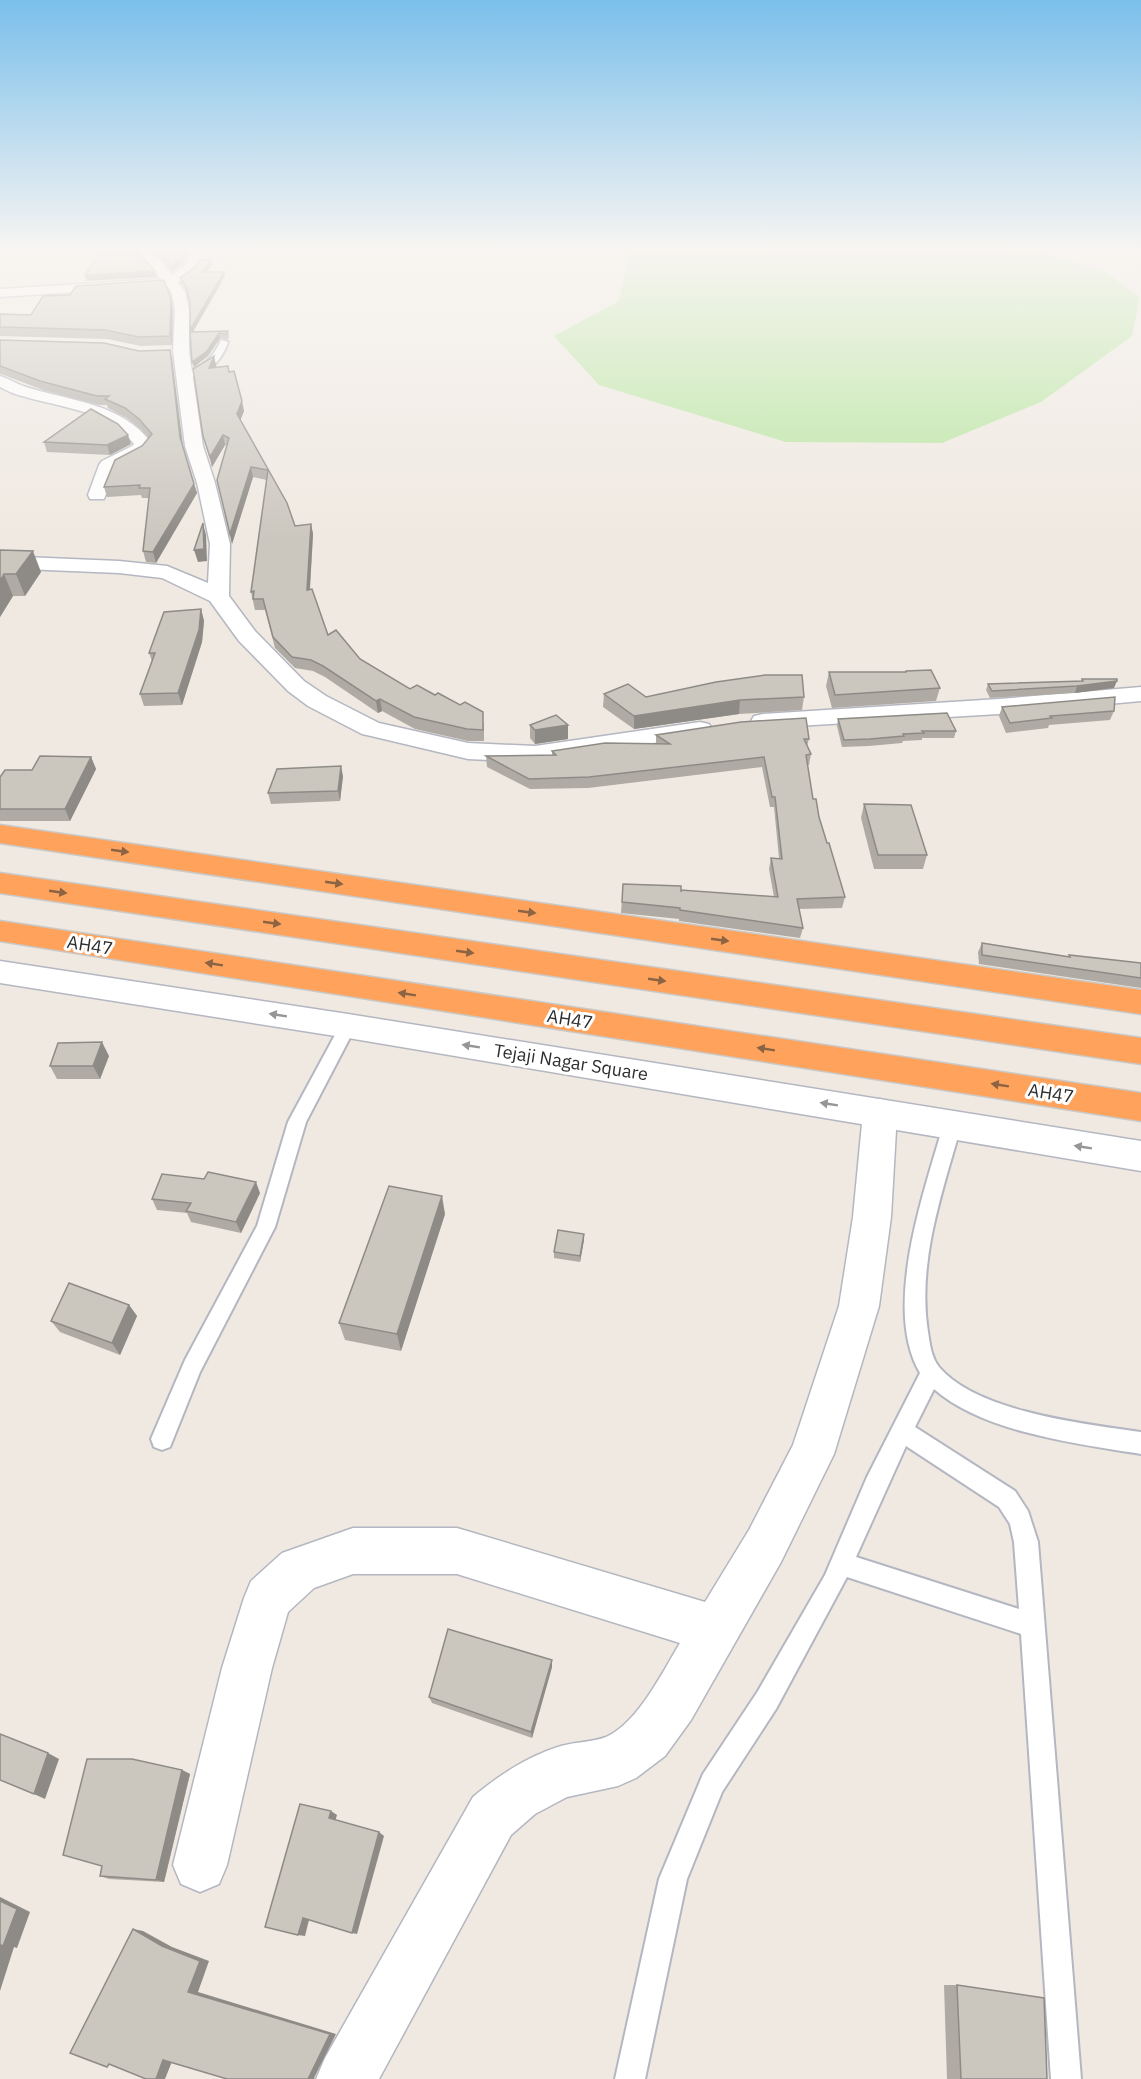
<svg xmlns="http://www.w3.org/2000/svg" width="1141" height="2079" viewBox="0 0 1141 2079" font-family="'IBM Plex Sans',sans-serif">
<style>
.green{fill:#b6e59e}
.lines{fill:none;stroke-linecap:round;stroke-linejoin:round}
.lane-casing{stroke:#b4b7c1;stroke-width:4}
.street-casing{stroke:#b4b7c1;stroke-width:3}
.secondary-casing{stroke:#b4b7c1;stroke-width:3}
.highway-casing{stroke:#c9c9c9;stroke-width:3}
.lane{fill:#fff;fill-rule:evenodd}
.street{fill:#fff;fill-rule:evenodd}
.secondary{fill:#fff;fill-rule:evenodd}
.highway{fill:#ffa35c;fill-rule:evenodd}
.wall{fill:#afaba4}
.shaded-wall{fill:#8e8b86}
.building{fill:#cbc7bf;stroke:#8e8b86;stroke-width:1.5}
.oneway{fill:#8c6343}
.oneway2{fill:#969696}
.labels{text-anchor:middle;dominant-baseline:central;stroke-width:6;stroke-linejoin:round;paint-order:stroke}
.street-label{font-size:18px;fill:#2e2e2e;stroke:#fff}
</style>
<rect width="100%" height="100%" fill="#efe9e1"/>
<path class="green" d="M629,249H1032L1105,272L1140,297L1132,336L1041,402L942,443L786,442L599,385L554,336L619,301Z"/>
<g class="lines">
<defs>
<g id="lane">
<path d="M221,340L228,342C222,362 203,379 181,378V374C202,368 212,360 221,340Z"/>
<path d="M348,1020L354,1022L356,1026L306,1122L275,1227L200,1372L170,1447L162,1450L154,1447L151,1439L185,1360L257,1226L288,1122L342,1022Z"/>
<path d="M952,1119L958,1121L961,1126C942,1193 917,1262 928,1332C930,1344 931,1357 939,1367C977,1412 1085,1424 1141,1432V1454C1078,1444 982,1432 934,1389L915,1427L1015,1491L1028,1511L1038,1542L1081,2079H1051L1021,1634L847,1577L776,1709L722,1792L687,1879L645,2079H615L659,1879L703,1774L758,1691L825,1575L867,1477L920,1373C882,1309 924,1192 943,1126L946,1121ZM906,1446L999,1507L1010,1524L1014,1542L1019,1609L856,1557Z"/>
</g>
<g id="street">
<path d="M133,249C154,249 160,259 172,275L185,265L194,249H207L195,270L178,283L185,291L189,309V351L203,446L215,483L230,544L229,596L255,631L304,681L326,696L379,723L468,743L535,746L700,722L709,724L712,729L709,734L535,762L468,759L371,736L362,734L308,706L288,691L239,641L210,601L162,578L119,573L0,568V556L119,561L167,566L208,583L210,544L197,483L185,446L173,351L175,309L171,291L167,286L0,297V289L161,279L151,266Z"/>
<path d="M0,376C9,379 17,384 26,387C70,401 123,403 152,444L144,454L116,468L104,499H90L88,495L99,465L102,461L132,446L134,444C107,407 49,407 10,392L0,387Z"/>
<path d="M1141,687V701L999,714L763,728L754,726L751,721L754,716L763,714L999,699Z"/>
<path d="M880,1099L892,1103L897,1113L891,1217L879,1306L834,1454L781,1562L691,1720L665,1756L636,1778L618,1786L567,1797L535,1814L511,1835L379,2079H316L325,2058L473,1797C499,1775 528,1756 561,1746C575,1742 593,1742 606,1737C638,1723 663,1671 680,1643L457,1574H353L314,1588L288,1612L272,1668L227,1865L219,1884L200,1892L181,1884L173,1865L222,1668L244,1598L251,1581L282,1553L353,1528H457L705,1602L749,1530L793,1445L839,1306L853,1217L863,1113L868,1103Z"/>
</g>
<path id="secondary" d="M0,961L348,1014L1141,1141V1171L348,1038L0,983Z"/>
<g id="highway">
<path d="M0,825L1141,990V1014L0,843Z"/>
<path d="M0,873L1141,1038V1064L0,893Z"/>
<path d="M0,921L1141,1093V1121L0,941Z"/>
</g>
</defs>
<use href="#lane" class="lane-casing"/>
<use href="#street" class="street-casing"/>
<use href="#secondary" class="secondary-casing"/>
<use href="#highway" class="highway-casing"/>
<use href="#lane" class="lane"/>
<use href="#street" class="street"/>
<use href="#secondary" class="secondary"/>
<use href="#highway" class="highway"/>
</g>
<g class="wall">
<path d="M145,249H191L183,263L172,272L153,251Z"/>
<path d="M212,265L206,272H224L225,276L193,332L228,331L229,336L228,340L220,338L208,356L194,367L190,332V303L187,291L181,283L180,278Z"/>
<path d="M173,308L172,345L141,346L107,339L0,336V314L31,315Z"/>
<path d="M0,340L139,351L172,358L182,444L197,493L156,563L146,562L143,551L149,498H142L141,495L107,497L104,487L142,446L149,438L141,429L127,418L108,408L107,405H99L43,390L1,374H0Z"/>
<path d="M214,356L216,365V367L229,372L244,411L240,420L287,503L295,526L311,524L313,534L310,590L328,635L360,659L410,689L484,723V741H468L415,729L382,711L378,713L325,677L313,671L295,668L275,648L265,610H255L251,592L267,480L253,477L232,544L217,480L227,446L225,445L212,467L203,436Z"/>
<path d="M44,442L131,444L110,455L47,452Z"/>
<path d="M0,550L41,572L25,596H13L0,617Z"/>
<path d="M201,609L204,621L202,642L182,705L144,706L140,694L152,661L149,653Z"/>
<path d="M906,671L940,688L936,701L832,708L826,686L829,672H905Z"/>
<path d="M1082,679L1114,688L1075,693L990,698L986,690L988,684L1081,681Z"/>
<path d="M604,694L646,697H804L802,710L739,714L634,729L603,707Z"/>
<path d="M1002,707L1114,711L1110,720L1049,725L1048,728L1006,733L999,716Z"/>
<path d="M838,719L956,731L954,738H922V740L903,741L902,743L869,746L842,747L837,726Z"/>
<path d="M530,725H568V739L535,744L530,738Z"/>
<path d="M656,735L809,739L807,746L811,754L809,765H807L813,799L845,897L842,908L799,909L803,928L800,938L679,921V919L621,913L623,884L681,892L774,897L769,869L771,858H779L774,807H770L762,767L588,788L530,789L487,767L486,756L552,755V751L656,744Z"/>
<path d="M91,757L96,769L70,821H0V777Z"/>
<path d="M343,776L340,801L271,804L268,793Z"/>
<path d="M864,804L927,855L923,869H874L861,818Z"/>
<path d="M982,943L1068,957L1069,955L1141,963V988L979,964L978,952Z"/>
<path d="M109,1056L100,1079H57L50,1066Z"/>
<path d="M260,1193L241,1233L191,1222L187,1213L157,1210L152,1199Z"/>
<path d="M445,1214L401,1351L345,1340L339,1323Z"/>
<path d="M584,1240L580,1262L554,1258V1252Z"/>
<path d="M129,1305L137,1316L120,1355L60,1332L51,1321Z"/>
<path d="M552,1667L532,1738L432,1703L429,1697Z"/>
<path d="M182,1770L190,1774L164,1882L109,1879L100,1876Z"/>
<path d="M944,1985H957L1047,2079H947Z"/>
</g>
<g class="shaded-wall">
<path d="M186,249H191L183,263L172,272L171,266Z"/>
<path d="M211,260L212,265L202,277L201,272Z"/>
<path d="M155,271L157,277L86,281L85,275Z"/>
<path d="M224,272L225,276L191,335L190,330Z"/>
<path d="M171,299L173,308L172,345L170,336Z"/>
<path d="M219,333L220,338L208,356L194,367L192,362Z"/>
<path d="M170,350L172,358L183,446L180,437Z"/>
<path d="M214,356L216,365L211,377L209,368Z"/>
<path d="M242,401L244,411L239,424L237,414Z"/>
<path d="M128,435L131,444L110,455L107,445Z"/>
<path d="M223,435L225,445L212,467L210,457Z"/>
<path d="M251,467L253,477L232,544L230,534Z"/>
<path d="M194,484L197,493L156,563L153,552Z"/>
<path d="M203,523L206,535L207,561L198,562L194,550Z"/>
<path d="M311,524L313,534L309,601L307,590Z"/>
<path d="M33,551L41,572L25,596L16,574Z"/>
<path d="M4,574L13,596L0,617V581Z"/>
<path d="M201,609L204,621L202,642L182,705L178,693Z"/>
<path d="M1117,681L1114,688L1075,693L1077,686Z"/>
<path d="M380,699L382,711L378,713L376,701Z"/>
<path d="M740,700L739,714L634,729V716Z"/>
<path d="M568,725V739L535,744V730Z"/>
<path d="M91,757L96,769L70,821L65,809Z"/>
<path d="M341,766L343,776L340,801L338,791Z"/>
<path d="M102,1042L109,1056L100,1079L93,1066Z"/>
<path d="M256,1182L260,1193L241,1233L236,1222Z"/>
<path d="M442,1196L445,1214L401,1351L397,1334Z"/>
<path d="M584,1234V1240L580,1262V1256Z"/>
<path d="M129,1305L137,1316L120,1355L112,1343Z"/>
<path d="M552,1660V1667L532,1738L531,1732Z"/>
<path d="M48,1753L59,1759L45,1799L34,1794Z"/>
<path d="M182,1770L190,1774L164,1882L156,1880Z"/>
<path d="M331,1811L337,1815L335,1822L329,1818Z"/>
<path d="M379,1832L384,1836L357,1934L352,1933Z"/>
<path d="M0,1897L30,1912L17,1948L14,1947L0,1991Z"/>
<path d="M303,1918L309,1920L305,1936L298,1935Z"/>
<path d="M133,1929L143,1931L172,1947L209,1961L198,1992L336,2034L314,2078L315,2079H308L188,1992L162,1946Z"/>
<path d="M173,2059L165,2079H156L163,2060Z"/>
</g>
<g class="building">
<path d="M102,249H135L155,271L85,275Z"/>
<path d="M155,249H186L182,257L171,266Z"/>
<path d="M199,260H211L201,272H224L190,330V303L186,286L180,278L195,267Z"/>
<path d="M164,280L171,299L170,336L139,337L105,330L0,327V314L31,315L43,296L70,295L76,286Z"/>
<path d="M228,331L227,334L219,333L207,351L192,362L190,332Z"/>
<path d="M0,340L104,343L139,351L170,350L180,437L194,484L153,552L143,551L150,488H139L140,485L104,487L115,460L142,446L152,434L139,419L125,408L105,399L109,396H97L40,381L0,366Z"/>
<path d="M214,356L209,368L228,366L229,372L234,371L242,401L237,414L287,503L295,526L311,524L307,590L312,589L328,635L336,630L360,659L410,689L417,685L435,695L438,693L460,705L465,702L483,712V730L467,729L414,717L380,699L376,701L323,666L311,660L292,657L273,637L263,599H253L254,591L251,592L268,470L251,467L230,534L217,480L229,438L223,435L210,457L203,436L193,369Z"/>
<path d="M91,409L118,424L128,435L107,445L44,442Z"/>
<path d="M203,523L204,549L194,550Z"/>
<path d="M0,550L33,551L16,574H4L0,581Z"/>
<path d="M201,609L199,630L178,693L140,694L155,653H149L164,612Z"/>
<path d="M931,670L940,688L835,695L829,672H906V671Z"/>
<path d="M765,675H802L804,697L740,700L634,716L604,694L628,684L646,697L716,682Z"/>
<path d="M1082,679H1117V681L1077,686L992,691L988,684L1083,681Z"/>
<path d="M1115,697L1114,711L1050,716L1052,718L1010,723L1002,707Z"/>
<path d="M947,713L956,731H922L924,733L903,734L904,736L870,739L844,740L838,719Z"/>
<path d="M556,715L568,725L535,730L530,725Z"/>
<path d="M806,718L809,739H804L811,754L806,755L813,799H816L819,817L827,843H829L845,897L797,899L803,928L680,910V908L622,902L623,884L681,886V892V890L778,897L771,858L782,859L775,797H772L764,757L589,777L529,779L486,756L556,755L552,751L605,743L670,744L656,735L741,722Z"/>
<path d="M40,756L91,757L65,809H0V777L5,770H32Z"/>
<path d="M341,766L338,791L268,793L277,769Z"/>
<path d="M864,804L911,805L927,855H878Z"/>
<path d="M982,943L1070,957L1069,955L1141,963V978L982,955Z"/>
<path d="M102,1042L93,1066H50L58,1043Z"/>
<path d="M208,1172L256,1182L236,1222L186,1211L191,1203L152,1199L162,1174L204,1179Z"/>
<path d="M389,1186L442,1196L397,1334L339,1323Z"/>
<path d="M558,1230L584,1234L580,1256L554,1252Z"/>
<path d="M69,1283L129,1305L112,1343L51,1321Z"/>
<path d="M448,1629L552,1660L531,1732L429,1697Z"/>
<path d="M0,1734L48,1753L34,1794L0,1780Z"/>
<path d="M87,1759H132L182,1770L156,1880L100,1876L102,1866L63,1855Z"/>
<path d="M300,1804L331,1811L329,1818L379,1832L352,1933L303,1918L298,1935L265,1927Z"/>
<path d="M0,1901L17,1909L3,1946L1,1945L0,1948Z"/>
<path d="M133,1929L162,1946L200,1961L188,1992L330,2034L308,2079H227L163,2060L156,2079H146L109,2064L107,2067L70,2053Z"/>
<path d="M957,1985L1044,1998L1047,2079H961Z"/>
</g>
<defs><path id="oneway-solid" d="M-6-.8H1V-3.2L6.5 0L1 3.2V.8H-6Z" transform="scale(1.5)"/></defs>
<g class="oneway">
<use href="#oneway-solid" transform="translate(120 851) rotate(8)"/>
<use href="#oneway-solid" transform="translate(334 883) rotate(8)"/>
<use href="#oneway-solid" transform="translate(58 892) rotate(8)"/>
<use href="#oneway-solid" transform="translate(527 912) rotate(8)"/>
<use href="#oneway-solid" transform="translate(272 923) rotate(8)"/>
<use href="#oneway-solid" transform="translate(720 940) rotate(8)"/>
<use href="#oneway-solid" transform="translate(465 952) rotate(8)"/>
<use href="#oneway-solid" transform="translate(214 964) rotate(-171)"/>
<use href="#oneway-solid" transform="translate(657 980) rotate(8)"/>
<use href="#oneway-solid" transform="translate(407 994) rotate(-171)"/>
<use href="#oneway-solid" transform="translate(766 1049) rotate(-171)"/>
<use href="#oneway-solid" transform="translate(1000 1085) rotate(-171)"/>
</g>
<g class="oneway2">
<use href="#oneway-solid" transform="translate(278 1015) rotate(-171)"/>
<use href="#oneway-solid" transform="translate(471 1046) rotate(-171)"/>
<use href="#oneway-solid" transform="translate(829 1104) rotate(-171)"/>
<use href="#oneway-solid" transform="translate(1083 1147) rotate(-171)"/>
</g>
<linearGradient id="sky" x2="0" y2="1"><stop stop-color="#7abfeb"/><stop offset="0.46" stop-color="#f8f5f2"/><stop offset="1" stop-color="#f8f5f2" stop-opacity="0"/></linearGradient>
<rect width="1141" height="541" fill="url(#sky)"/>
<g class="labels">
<g class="street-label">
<text transform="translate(90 945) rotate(9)">AH47</text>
<text transform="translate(570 1019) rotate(9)">AH47</text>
<text transform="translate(571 1062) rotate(9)">Tejaji Nagar Square</text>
<text transform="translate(1051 1093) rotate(9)">AH47</text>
</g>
</g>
</svg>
